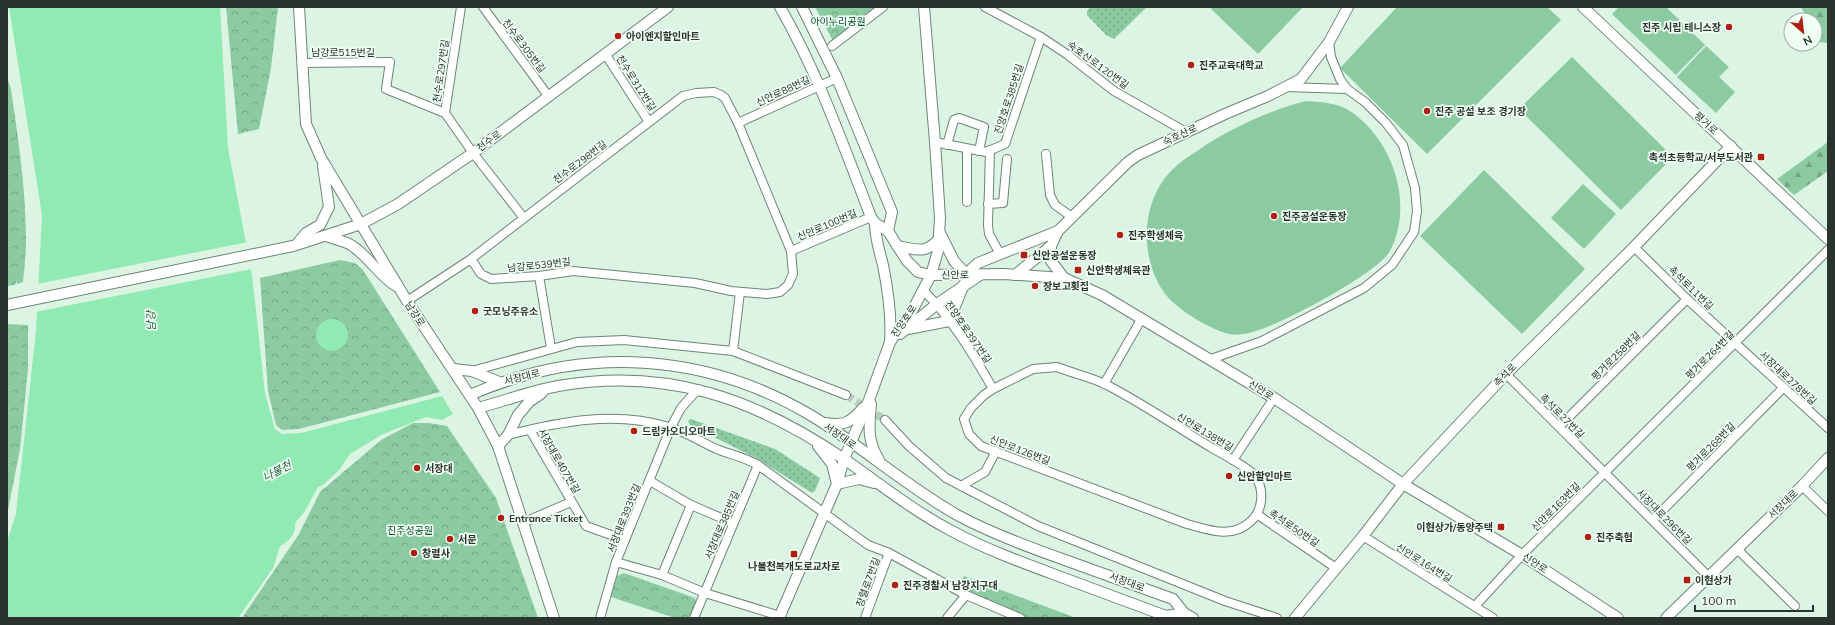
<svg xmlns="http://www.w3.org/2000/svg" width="1835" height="625" viewBox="0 0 1835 625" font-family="Mulish,'Noto Sans KR',sans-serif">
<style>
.grass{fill:url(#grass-dots)}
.forest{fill:url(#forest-firs)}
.park{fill:url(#park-crowns)}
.garden{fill:#8ccba1}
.water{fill:#90eab1}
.pier{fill:#dcf4e3}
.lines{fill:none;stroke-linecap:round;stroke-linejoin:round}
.minor-tunnel{stroke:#b8cdbf;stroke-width:8;stroke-dasharray:8 4;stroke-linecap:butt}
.minor-casing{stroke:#6f8475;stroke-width:10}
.tertiary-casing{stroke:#6f8475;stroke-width:12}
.minor{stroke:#fff;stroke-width:8}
.tertiary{stroke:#fff;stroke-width:10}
.poi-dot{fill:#ae1f12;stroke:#f0fff4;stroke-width:1.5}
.labels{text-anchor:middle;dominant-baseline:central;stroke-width:3.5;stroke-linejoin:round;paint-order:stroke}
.park-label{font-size:10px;fill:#044d2a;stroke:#f0fff4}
.poi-label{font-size:10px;font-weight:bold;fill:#2a332d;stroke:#f0fff4;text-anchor:start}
.street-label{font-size:10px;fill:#2a332d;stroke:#f0fff4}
.water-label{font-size:11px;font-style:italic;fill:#1e5f3b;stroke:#f0fff4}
</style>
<defs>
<pattern id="grass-dots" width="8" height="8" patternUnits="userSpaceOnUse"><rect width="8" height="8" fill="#8ccba1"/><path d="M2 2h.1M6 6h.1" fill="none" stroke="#73a584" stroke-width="1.8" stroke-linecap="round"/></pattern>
<pattern id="forest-firs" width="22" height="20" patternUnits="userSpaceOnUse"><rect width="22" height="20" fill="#8ccba1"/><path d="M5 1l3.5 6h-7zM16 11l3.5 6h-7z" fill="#73a584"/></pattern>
<pattern id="park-crowns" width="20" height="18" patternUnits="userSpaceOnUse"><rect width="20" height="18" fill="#8ccba1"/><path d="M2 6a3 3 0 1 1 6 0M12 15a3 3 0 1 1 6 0" fill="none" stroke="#73a584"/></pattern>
</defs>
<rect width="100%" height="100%" fill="#dcf4e3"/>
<g class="grass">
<path d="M1091,7H1147L1114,39L1106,35L1087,15V11Z"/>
<path d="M691,419L775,449L820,478L815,491L812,493L756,458L690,425L688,421Z"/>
</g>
<g class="forest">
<path d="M1801,7H1828V43L1819,42L1815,34V20H1808Z"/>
<path d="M7,77L11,89C20,153 31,217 23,282L17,284L7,163Z"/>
<path d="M1828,142V171L1794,195L1777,179Z"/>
</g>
<g class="park">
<path d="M226,7H278L271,68L259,129L238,134Z"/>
<path d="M815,7H877L833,41Z"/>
<path d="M7,82L9,86L16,130L26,238L25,261L15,285L7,286Z"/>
<path d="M340,260L355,263L363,270L440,392L299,429L282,430L276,425L268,391L260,278Z"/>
<path d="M7,324L28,325V369L20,449L7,515Z"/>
<path d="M413,423H429L447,426L496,498L538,618H242L299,534L320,492L381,440Z"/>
<path d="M624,573L695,598L697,604L691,618H675L611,597L617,576Z"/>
<path d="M964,576L1076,618H1021L956,592Z"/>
</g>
<g class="garden">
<path d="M1213,7H1303L1258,54L1211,9Z"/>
<path d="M1397,7H1547L1561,20L1427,154L1340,68Z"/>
<path d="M1619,7H1666L1705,45L1676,75L1612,14Z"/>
<path d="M1706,46L1729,67L1719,77L1735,92L1716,113L1677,77Z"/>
<path d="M1572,57L1673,157L1621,210L1519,109Z"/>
<path d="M1306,101C1322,102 1340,103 1353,113C1394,143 1414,205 1390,251C1378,273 1285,322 1259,330C1251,333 1237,336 1229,334C1209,329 1174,308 1163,291C1139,255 1141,200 1173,169C1181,161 1191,155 1200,149C1233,127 1268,111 1306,101Z"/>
<path d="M1484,170L1585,269L1522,334L1420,236Z"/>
<path d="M1583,184L1616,214L1584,249L1551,218Z"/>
</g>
<g class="water">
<path d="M9,7H220L228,148L252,275L265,393L275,429L282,434L301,433L442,396L453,414L442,420L426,417L381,435L350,454L339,470L323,485L318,487L305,511L295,523C296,535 289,541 280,546L273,568L238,618H7V542L16,514L36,331L42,215Z"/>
<circle cx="332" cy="335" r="16"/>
</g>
<path class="pier" d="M248,242L252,269L35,312L37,284Z"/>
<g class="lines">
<path class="minor-tunnel" d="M846,395L885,420"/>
<defs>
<g id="minor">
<path d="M461,7L445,113L473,153L523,217"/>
<path d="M483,7L549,97"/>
<path d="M985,7L1041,37L1068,55L1114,91L1186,132"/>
<path d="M832,46L883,7"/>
<path d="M606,55L649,122"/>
<path d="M302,63L390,62L386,89L445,113"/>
<path d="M1286,87L1347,89"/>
<path d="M738,123L837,78"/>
<path d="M935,142L986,152L1005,144L1041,37"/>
<path d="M947,145L954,120L959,118L984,127L979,151"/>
<path d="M990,150L988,225L989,234L1000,254"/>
<path d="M1046,154L1050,195L1055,205L1072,217"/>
<path d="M967,202V149"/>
<path d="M988,204L1003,203L1007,159"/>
<path d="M1634,247L1687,299L1828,428"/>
<path d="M791,251L871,217"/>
<path d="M539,276L551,348"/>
<path d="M923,290C952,319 973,354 993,389"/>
<path d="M407,301L471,259L683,96L696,93L714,92L721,95L725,98L738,123L791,251L793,274L788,285L780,292L767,294L731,291L695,283L573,271L539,276L491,279L481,274L471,259"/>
<path d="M733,351L740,292"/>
<path d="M1211,359L1262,341L1364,288L1392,265L1414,232L1417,211L1415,188L1403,145L1386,123L1365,102L1347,89L1340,79L1331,57L1329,42"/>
<path d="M1057,367C1072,373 1090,377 1105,384C1142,403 1177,427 1212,448C1222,454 1248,467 1255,476C1265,490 1263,511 1250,522C1231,539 1209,530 1187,524L981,446L969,434L964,419L971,408L984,395L993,389L1033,369Z"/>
<path d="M472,371L577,342L624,340L733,351L846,395"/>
<path d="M1506,374L1708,576"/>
<path d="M1104,384L1142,318"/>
<path d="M885,420L909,446L946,478L1038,526L1225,601L1277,618"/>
<path d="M1559,427L1687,299"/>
<path d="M530,430L586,526L625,540"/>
<path d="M508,435C562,421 615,411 669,427C687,432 702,443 719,450C733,455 746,458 758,465L868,545L889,553L966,595L1020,618"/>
<path d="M1233,460L1274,398"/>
<path d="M650,481L691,505L733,523"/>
<path d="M961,486L985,472L996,451"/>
<path d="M1802,486L1828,511"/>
<path d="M1258,515L1336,568"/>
<path d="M1653,520L1783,388"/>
<path d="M522,523L571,502"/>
<path d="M1363,536L1493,618"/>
<path d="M1737,549L1795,606"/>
<path d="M616,562L662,575L705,593L780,616"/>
<path d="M662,575L691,505"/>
<path d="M1475,606L1522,555L1828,250"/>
<path d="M600,618L616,562L671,427L681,408L698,389"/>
<path d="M694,618L758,465"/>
<path d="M865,618L889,553"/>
<path d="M947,618L966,595"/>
</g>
<g id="tertiary">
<path d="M299,7L306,124L321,158L407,301L478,408L498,446L554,618"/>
<path d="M780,7C818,73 844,147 871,217L875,223L888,231L907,261L918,272L931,275L1004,274L1064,278L1102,295L1274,398L1403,484L1522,555L1618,618"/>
<path d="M802,7L837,78L892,212L888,231"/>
<path d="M1583,7L1828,239"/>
<path d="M875,223C875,238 879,250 883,265C888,290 892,316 890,342"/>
<path d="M940,233L954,261L966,274L978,263L1058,231"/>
<path d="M326,236C332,238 340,240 347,243C365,251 378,275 396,286"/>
<path d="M297,244L306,233L320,225L329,207L323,166"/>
<path d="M897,246C916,249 925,255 939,239"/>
<path d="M1051,246V261L1064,278"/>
<path d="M1015,275L1051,246L1058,231L1128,162L1138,155L1225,114L1268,96L1301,79L1329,42L1348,7"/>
<path d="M7,305L293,246L361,224L398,204L473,153L668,7"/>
<path d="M908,329L949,321L964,284"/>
<path d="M900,334L937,304L980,275"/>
<path d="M453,369L472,371L499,382"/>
<path d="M470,395C584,345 705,352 812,416C863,447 907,487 959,516C993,534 1028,547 1065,560C1101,573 1137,586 1173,599L1184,613L1193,618"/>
<path d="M871,404C869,427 867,440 879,460"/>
<path d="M478,408C504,401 531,391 558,386C666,367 754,398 844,459C879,483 912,510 950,530C983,548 1018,561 1053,574C1091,588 1129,602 1166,616L1184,613"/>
<path d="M825,423C844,426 850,423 863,408"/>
<path d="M498,446L508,435L518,415L529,402L542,393"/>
<path d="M818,446L832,464L837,484L859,479L874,483"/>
<path d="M779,618L837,484L844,459L869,400L890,342L912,311L923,290L931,275L938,251L940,218L935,142L924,7"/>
<path d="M1295,618L1363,536L1403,484L1506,374L1634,247L1731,146"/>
<path d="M1666,618L1802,486L1828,458"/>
</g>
</defs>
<use href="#minor" class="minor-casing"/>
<use href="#tertiary" class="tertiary-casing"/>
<use href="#minor" class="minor"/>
<use href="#tertiary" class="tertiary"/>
</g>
<g class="poi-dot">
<circle cx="1729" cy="27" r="4"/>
<circle cx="618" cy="36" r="4"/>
<circle cx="1191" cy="65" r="4"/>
<circle cx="1427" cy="111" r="4"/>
<rect x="1757" y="153" width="8" height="8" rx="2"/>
<circle cx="1274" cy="216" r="4"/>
<circle cx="1120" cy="235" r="4"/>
<rect x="1020" y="251" width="8" height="8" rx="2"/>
<rect x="1074" y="266" width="8" height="8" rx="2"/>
<circle cx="1035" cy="286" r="4"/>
<circle cx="475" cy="311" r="4"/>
<circle cx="634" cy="431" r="4"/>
<circle cx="417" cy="468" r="4"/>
<circle cx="1229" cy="476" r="4"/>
<circle cx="501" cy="518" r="4"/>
<rect x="1497" y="523" width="8" height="8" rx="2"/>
<circle cx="1588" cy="537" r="4"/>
<circle cx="450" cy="539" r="4"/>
<circle cx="414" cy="553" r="4"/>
<rect x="790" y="550" width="8" height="8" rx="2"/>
<rect x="1683" y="576" width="8" height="8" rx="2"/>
<circle cx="895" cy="585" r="4"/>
</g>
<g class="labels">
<g class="park-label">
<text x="838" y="21">아이누리공원</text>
<text x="410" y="530">진주성공원</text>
</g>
<g class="poi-label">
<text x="1721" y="27" text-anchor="end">진주 시립 테니스장</text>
<text x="626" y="36">아이엔지할인마트</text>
<text x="1199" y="65">진주교육대학교</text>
<text x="1435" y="111">진주 공설 보조 경기장</text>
<text x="1753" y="157" text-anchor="end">촉석초등학교/서부도서관</text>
<text x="1282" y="216">진주공설운동장</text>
<text x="1128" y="235">진주학생체육</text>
<text x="1032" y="255">신안공설운동장</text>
<text x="1086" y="270">신안학생체육관</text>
<text x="1043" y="286">장보고횟집</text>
<text x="483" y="311">굿모닝주유소</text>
<text x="642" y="431">드림카오디오마트</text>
<text x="425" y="468">서장대</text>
<text x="1237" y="476">신안할인마트</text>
<text x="509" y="518">Entrance Ticket</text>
<text x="1493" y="527" text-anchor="end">이현상가/동양주택</text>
<text x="1596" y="537">진주축협</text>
<text x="458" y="539">서문</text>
<text x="422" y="553">창렬사</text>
<text x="794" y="566" text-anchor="middle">나불천복개도로교차로</text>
<text x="1695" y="580">이현상가</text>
<text x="903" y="585">진주경찰서 남강지구대</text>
</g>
<g class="street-label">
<text transform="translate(524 46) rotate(53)">천수로305번길</text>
<text x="343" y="52">남강로515번길</text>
<text transform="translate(1098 65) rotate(36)">숙호산로120번길</text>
<text transform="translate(441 71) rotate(-82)">천수로297번길</text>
<text transform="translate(636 83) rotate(57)">천수로312번길</text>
<text transform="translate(783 91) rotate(-25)">신안로88번길</text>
<text transform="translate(1009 99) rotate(-72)">진양호로385번길</text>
<text transform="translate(1706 123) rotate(43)">평거로</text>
<text transform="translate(1180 135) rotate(-25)">숙호산로</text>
<text transform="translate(489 141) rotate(-37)">천수로</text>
<text transform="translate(580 162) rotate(-37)">천수로298번길</text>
<text transform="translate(827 225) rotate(-23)">신안로100번길</text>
<text transform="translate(539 265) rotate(-6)">남강로539번길</text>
<text transform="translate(955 275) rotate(-1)">신안로</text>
<text transform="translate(1691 288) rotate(44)">촉석로11번길</text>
<text transform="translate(415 314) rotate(57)">남강로</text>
<text transform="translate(904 321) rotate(-56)">진양호로</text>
<text transform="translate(968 332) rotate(55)">진양호로397번길</text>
<text transform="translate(1710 355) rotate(-45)">평거로264번길</text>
<text transform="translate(1616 356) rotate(-45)">평거로258번길</text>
<text transform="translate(1505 375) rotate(-46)">촉석로</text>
<text transform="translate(522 377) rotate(-14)">서장대로</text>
<text transform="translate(1788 378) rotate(43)">서장대로278번길</text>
<text transform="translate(1261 390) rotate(32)">신안로</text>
<text transform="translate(1562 416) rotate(45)">촉석로27번길</text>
<text transform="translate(1205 432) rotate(31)">신안로138번길</text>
<text transform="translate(840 436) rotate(35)">서장대로</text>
<text transform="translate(1711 447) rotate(-45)">평거로268번길</text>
<text transform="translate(1020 450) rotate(21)">신안로126번길</text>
<text transform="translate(559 461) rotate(60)">서장대로407번길</text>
<text transform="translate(1783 504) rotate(-44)">서장대로</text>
<text transform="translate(1556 507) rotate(-45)">신안로163번길</text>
<text transform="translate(1664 517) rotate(45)">서장대로296번길</text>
<text transform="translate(624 518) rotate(-68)">서장대로393번길</text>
<text transform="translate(722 525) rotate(-67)">서장대로385번길</text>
<text transform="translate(1294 528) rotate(34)">촉석로50번길</text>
<text transform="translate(1424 563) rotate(32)">신안로164번길</text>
<text transform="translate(1535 563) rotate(33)">신안로</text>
<text transform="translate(868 582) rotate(-70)">창렬로7번길</text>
<text transform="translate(1127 582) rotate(20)">서장대로</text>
</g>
<g class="water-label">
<text transform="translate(151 321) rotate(-92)">남강</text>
<text transform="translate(277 471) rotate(-27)">나불천</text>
</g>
</g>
<rect width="1835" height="625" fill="none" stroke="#2a332d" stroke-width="16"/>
<g transform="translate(1803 32) rotate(152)"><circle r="19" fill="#f0fff4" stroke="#a1ada4"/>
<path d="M0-3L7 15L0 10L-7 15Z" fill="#ae1f12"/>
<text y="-6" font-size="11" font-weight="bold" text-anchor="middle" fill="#2a332d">N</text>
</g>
<path d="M1695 605v6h118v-6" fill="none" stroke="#2a332d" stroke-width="2"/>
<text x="1701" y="605" font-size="12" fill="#2a332d" stroke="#f0fff4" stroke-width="3" paint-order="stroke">100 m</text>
</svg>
